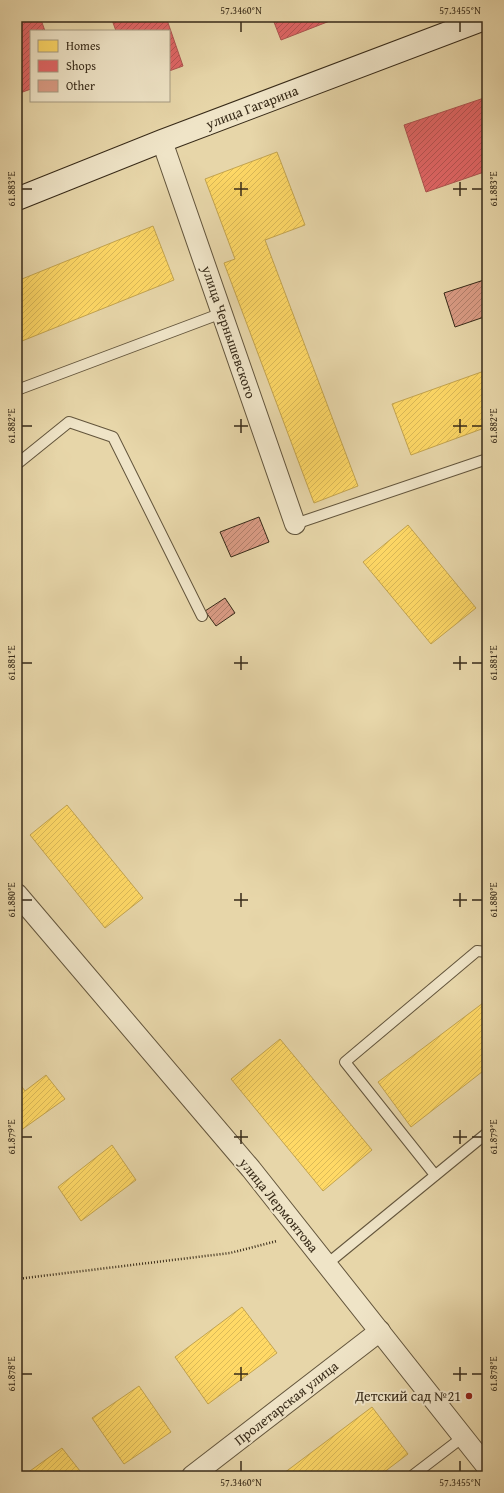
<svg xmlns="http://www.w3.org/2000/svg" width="504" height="1493" viewBox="0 0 504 1493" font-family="'Gentium Book Plus',serif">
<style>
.homes{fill:url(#homes-hatch);stroke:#c3a44f}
.shops{fill:url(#shops-hatch);stroke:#ad544f}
.building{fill:url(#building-hatch);stroke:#372a18}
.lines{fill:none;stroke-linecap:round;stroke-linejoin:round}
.lane-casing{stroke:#63553c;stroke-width:12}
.street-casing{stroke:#63553c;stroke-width:22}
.secondary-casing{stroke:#372a18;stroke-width:24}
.path{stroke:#372a18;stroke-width:2.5;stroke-dasharray:1 2;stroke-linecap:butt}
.lane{stroke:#efe4c7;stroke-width:10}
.street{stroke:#efe4c7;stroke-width:20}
.secondary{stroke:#efe4c7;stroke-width:22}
.ticks{fill:none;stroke:#372a18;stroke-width:1.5}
.poi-dot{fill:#8f2418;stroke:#efe4c7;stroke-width:1.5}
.labels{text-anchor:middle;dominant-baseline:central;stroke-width:4;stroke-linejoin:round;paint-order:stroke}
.street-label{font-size:14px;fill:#372a18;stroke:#efe4c7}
.poi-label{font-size:14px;fill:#372a18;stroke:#efe4c7;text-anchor:end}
.neatline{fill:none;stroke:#372a18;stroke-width:1.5}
.ticks-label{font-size:10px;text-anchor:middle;fill:#372a18}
</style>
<defs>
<pattern id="homes-hatch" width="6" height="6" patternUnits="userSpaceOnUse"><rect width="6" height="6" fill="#ffd966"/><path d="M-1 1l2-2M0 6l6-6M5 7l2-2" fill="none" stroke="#dbba58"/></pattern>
<pattern id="shops-hatch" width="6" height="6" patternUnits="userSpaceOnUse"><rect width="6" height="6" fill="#e06666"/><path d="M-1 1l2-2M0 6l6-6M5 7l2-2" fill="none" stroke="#b65453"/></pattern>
<pattern id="building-hatch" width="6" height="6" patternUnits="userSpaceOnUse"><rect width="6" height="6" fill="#d99b84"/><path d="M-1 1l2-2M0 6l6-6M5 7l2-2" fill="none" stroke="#b17f6b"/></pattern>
</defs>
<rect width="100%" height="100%" fill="#e7d6a9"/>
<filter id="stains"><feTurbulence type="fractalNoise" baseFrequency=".005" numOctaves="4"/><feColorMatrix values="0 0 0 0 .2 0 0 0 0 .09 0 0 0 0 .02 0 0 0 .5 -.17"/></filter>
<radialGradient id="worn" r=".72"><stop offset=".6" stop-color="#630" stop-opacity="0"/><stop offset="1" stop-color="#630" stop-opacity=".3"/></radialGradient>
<g class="homes">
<path d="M277,152L305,225L265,240L358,486L314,503L224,263L235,259L205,179Z"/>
<path d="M153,226L174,280L17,343V281Z"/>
<path d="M487,370V427L411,455L392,404Z"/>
<path d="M408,525L476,608L431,644L363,562Z"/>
<path d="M67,805L143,898L105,928L30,835Z"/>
<path d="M487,1000V1068L411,1127L378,1082Z"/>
<path d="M280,1039L372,1150L323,1191L231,1079Z"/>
<path d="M46,1075L65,1099L17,1133V1080L25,1091Z"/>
<path d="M112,1145L136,1180L81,1221L58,1187Z"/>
<path d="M242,1307L277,1353L208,1404L175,1357Z"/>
<path d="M139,1386L171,1432L124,1464L92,1418Z"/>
<path d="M372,1407L408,1454L379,1476H280Z"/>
<path d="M62,1448L84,1476H23Z"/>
</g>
<g class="shops">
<path d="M17,17H40L45,31H31V89L17,94Z"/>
<path d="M111,17H166L183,66L169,71V31H116Z"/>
<path d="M272,17H340L281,40Z"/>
<path d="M487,97V171L426,192L404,125Z"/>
</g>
<g class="building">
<path d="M487,279V316L455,327L444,293Z"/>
<path d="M259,517L269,542L231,557L220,532Z"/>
<path d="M225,598L235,613L216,626L205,611Z"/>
</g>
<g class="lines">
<defs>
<g id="lane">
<path d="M17,390L222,313"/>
<path d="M17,464L69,422L113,437L202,616"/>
<path d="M295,524L487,459"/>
<path d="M435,1175L345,1062L477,951L487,952"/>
<path d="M327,1264L487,1133"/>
<path d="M412,1476L463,1437"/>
</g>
<g id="street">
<path d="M162,141L295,524"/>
<path d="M17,894L251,1169L487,1467"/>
<path d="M192,1476L380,1331"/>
</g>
<path id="secondary" d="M17,199L162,141L487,18"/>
</defs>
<use href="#lane" class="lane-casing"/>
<use href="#street" class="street-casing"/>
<use href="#secondary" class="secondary-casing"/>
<path class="path" d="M17,1279L230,1253L277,1241"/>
<use href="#lane" class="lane"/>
<use href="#street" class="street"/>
<use href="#secondary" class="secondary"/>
</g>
<path class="ticks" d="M241,22V32M460,22V32M241,182V196M460,182V196M22,189H32M234,189H248M453,189H467M472,189H482M241,419V433M460,419V433M22,426H32M234,426H248M453,426H467M472,426H482M241,656V670M460,656V670M22,663H32M234,663H248M453,663H467M472,663H482M241,893V907M460,893V907M22,900H32M234,900H248M453,900H467M472,900H482M241,1130V1144M460,1130V1144M22,1137H32M234,1137H248M453,1137H467M472,1137H482M241,1367V1381M460,1367V1381M22,1374H32M234,1374H248M453,1374H467M472,1374H482M241,1461V1471M460,1461V1471"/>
<circle class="poi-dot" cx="469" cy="1396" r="4"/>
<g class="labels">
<g class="street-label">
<text transform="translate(252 107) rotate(-21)">улица Гагарина</text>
<text transform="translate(229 332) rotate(71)">улица Чернышевского</text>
<text transform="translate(279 1205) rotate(51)">улица Лермонтова</text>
<text transform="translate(286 1403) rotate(-38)">Пролетарская улица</text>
</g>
<g class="poi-label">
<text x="461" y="1396">Детский сад №21</text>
</g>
</g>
<rect width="504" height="1493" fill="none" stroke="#e7d6a9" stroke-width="44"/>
<rect x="30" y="30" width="140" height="72" fill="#efe4c7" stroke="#a59a81"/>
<rect x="38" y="40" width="20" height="12" fill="#ffd966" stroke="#a59a81"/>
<text x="66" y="50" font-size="12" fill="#372a18">Homes</text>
<rect x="38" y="60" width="20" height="12" fill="#e06666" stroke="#a59a81"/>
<text x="66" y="70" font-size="12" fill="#372a18">Shops</text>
<rect x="38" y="80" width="20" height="12" fill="#d99b84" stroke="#a59a81"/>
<text x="66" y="90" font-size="12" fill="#372a18">Other</text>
<rect x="22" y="22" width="460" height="1449" class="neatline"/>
<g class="ticks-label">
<text x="241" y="14">57.3460°N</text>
<text x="460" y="14">57.3455°N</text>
<text transform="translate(493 189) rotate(-90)" y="4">61.883°E</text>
<text transform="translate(11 189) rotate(-90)" y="4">61.883°E</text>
<text transform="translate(493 426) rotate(-90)" y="4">61.882°E</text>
<text transform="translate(11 426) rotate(-90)" y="4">61.882°E</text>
<text transform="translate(493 663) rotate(-90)" y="4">61.881°E</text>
<text transform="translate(11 663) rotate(-90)" y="4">61.881°E</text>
<text transform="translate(493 900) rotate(-90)" y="4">61.880°E</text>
<text transform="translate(11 900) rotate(-90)" y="4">61.880°E</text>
<text transform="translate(11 1137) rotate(-90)" y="4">61.879°E</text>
<text transform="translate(493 1137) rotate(-90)" y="4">61.879°E</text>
<text transform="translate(11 1374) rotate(-90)" y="4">61.878°E</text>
<text transform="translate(493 1374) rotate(-90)" y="4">61.878°E</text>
<text x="241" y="1486">57.3460°N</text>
<text x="460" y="1486">57.3455°N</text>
</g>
<rect width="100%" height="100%" filter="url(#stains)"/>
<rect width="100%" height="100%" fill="url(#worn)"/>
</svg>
